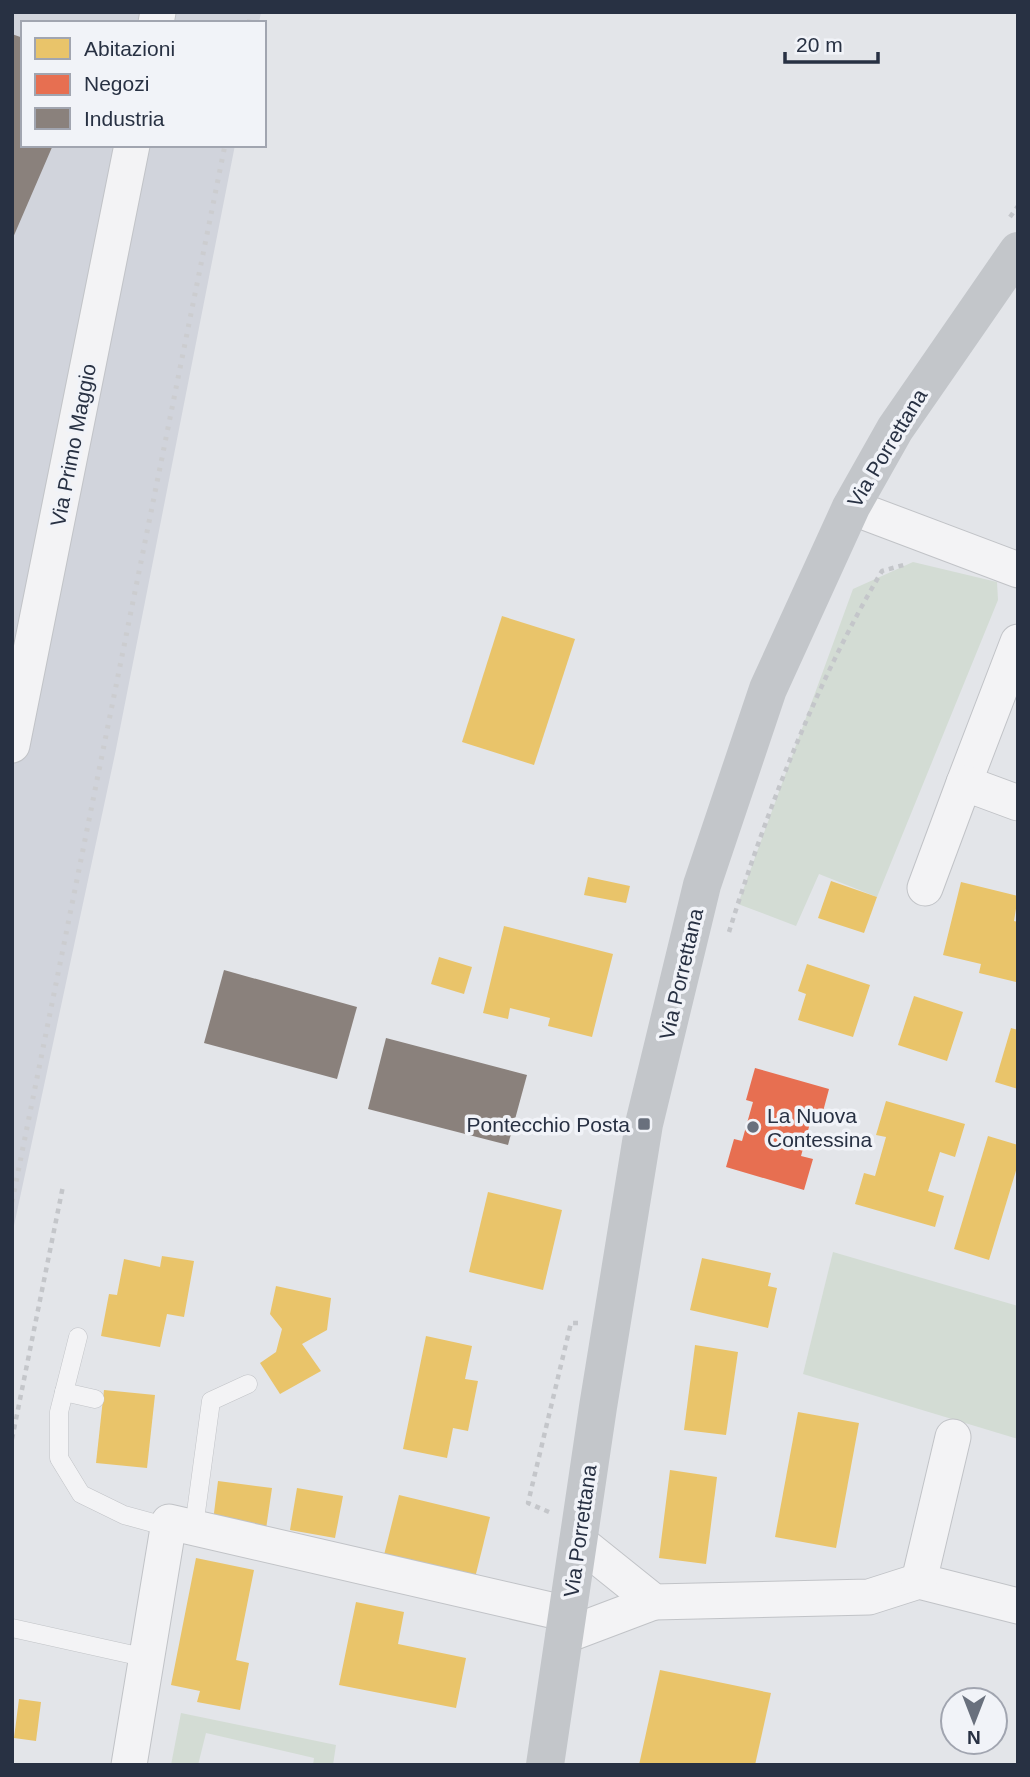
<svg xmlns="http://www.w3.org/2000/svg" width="1030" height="1777" viewBox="0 0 1030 1777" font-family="Helvetica,sans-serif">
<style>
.built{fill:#d1d4dc}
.green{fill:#d3dcd4}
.homes{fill:#e9c46a}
.shops{fill:#e76f51}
.industry{fill:#8a817c}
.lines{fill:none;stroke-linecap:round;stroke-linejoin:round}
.service-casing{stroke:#c1c3c7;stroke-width:19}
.minor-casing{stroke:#c1c3c7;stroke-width:37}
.path{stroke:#c4c6ca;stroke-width:4.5;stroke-dasharray:5 5;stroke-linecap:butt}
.service{stroke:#f3f3f5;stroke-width:18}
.minor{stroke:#f3f3f5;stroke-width:35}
.secondary{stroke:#c3c6ca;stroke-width:38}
.rail{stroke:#cccdd0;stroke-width:5;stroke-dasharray:3.5 7;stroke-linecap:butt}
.poi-dot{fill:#69707d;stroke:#f1f3f8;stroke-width:2.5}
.labels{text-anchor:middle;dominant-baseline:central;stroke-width:7;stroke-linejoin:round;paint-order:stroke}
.street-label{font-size:21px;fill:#283143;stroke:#f1f3f8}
.poi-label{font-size:21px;fill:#283143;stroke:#f1f3f8;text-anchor:start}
</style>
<rect width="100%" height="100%" fill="#e3e5e9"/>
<path class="built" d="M12,12H261L259,23H23V145H235L115,754L12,1235Z"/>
<g class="green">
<path d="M913,562L997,582L998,600L877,897L819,874L796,926L738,904L853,589Z"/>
<path d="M833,1252L1018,1306V1439L803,1374Z"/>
<path d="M181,1713L336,1745L333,1765H313L314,1758L206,1733L198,1765H171Z"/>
</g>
<g class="homes">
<path d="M502,616L575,639L534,765L462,742Z"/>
<path d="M588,877L630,886L626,903L584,895Z"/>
<path d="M831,881L877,897L864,933L818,918Z"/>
<path d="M961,882L1018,896L1014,921L1018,922L1016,982L979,973L981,964L943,955Z"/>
<path d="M504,926L613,954L592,1037L548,1026L550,1018L510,1008L508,1019L483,1013Z"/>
<path d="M439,957L472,967L464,994L431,984Z"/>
<path d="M807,964L870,985L853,1037L798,1020L806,994L798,991Z"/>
<path d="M914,996L963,1012L947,1061L898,1045Z"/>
<path d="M1011,1028L1018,1030V1089L995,1082Z"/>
<path d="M886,1101L965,1124L955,1157L940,1152L928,1191L944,1196L935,1227L855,1204L864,1173L875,1176L886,1137L876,1135Z"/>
<path d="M988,1136L1018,1145V1164L989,1260L954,1249Z"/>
<path d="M488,1192L562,1210L543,1290L469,1272Z"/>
<path d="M162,1256L194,1261L184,1317L167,1314L160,1347L101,1336L109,1294L117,1295L124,1259L160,1267Z"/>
<path d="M702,1258L771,1273L768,1286L777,1288L768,1328L690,1310Z"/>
<path d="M276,1286L331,1298L327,1330L302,1344L321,1371L280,1394L260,1363L276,1352L282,1329L270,1314Z"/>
<path d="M426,1336L472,1346L465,1379L478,1381L468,1431L453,1428L447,1458L403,1449Z"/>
<path d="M695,1345L738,1352L726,1435L684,1430Z"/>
<path d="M104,1390L155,1395L147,1468L96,1463Z"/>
<path d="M798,1412L859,1423L836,1548L775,1537Z"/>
<path d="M670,1470L717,1477L706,1564L659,1558Z"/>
<path d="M218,1481L272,1488L265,1536L212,1529Z"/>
<path d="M297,1488L343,1496L335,1538L290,1530Z"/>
<path d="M399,1495L490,1517L474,1582L383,1559Z"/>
<path d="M196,1558L254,1570L236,1660L249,1663L240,1710L197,1702L200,1691L171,1685Z"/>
<path d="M356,1602L404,1612L398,1644L466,1658L456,1708L339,1685Z"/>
<path d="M660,1670L771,1693L755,1765H639Z"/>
<path d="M19,1699L41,1702L36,1741L14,1738Z"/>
</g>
<path class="shops" d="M755,1068L829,1089L821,1119L812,1116L801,1156L813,1159L804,1190L726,1167L734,1139L742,1141L753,1102L746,1100Z"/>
<g class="industry">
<path d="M12,34L23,38V145H53L12,240Z"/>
<path d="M224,970L357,1007L337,1079L204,1043Z"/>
<path d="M386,1038L527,1075L508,1145L368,1109Z"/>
</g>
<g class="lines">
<defs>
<g id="service">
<path d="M78,1337L59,1412V1458L81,1494L124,1515L168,1527"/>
<path d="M64,1392L95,1399"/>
<path d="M194,1527L211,1401L248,1384"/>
<path d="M12,1628L147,1658"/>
</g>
<g id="minor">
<path d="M156,23L158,12"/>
<path d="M851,507L1018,570"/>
<path d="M12,745L132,145"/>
<path d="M964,783L1018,642"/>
<path d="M925,888L964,783L1018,803"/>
<path d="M578,1541L654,1602L869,1597L919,1581L1018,1606"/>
<path d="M919,1581L953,1437"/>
<path d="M564,1636L654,1602"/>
<path d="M129,1765L169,1522L568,1614"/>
</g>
</defs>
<use href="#service" class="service-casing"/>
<use href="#minor" class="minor-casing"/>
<g class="path">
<path d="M1010,217L1018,206"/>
<path d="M729,932C766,812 818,678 882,571L907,564"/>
<path d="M12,1439L63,1186"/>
<path d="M549,1512L528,1503L571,1323H578"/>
</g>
<use href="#service" class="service"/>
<use href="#minor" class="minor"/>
<path class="secondary" d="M545,1765L598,1407L644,1124L702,885L768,689L851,507L895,429L1018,251"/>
<g class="rail">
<path d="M249,23L251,12"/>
<path d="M12,1202L225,145"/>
</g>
</g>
<g class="poi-dot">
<rect x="637" y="1117" width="14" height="14" rx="3.5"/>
<circle cx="753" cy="1127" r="7"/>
</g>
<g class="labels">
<g class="street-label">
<text transform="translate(73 445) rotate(-79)">Via Primo Maggio</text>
<text transform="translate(887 448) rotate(-59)">Via Porrettana</text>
<text transform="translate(681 974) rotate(-77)">Via Porrettana</text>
<text transform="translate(580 1531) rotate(-82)">Via Porrettana</text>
</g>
<g class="poi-label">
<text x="767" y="1115">La Nuova<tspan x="767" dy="24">Contessina</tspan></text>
<text x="630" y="1124" text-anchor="end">Pontecchio Posta</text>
</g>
</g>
<rect width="1030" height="1777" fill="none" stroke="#283143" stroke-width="28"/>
<rect x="21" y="21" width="245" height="126" fill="#f1f3f8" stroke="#a1a5b0" stroke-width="2"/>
<rect x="35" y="38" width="35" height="21" fill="#e9c46a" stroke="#a1a5b0" stroke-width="2"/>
<text x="84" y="56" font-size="21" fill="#283143">Abitazioni</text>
<rect x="35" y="74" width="35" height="21" fill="#e76f51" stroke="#a1a5b0" stroke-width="2"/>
<text x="84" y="91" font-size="21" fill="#283143">Negozi</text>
<rect x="35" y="108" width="35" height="21" fill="#8a817c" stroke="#a1a5b0" stroke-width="2"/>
<text x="84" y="126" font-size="21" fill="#283143">Industria</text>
<g transform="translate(974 1721) rotate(180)"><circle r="33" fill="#f1f3f8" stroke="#a1a5b0" stroke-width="2"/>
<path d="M0-5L12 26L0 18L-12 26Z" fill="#69707d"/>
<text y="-10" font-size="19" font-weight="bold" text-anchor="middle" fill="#283143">N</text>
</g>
<path d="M785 52v10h93v-10" fill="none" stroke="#283143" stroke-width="3.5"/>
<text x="796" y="52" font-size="21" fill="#283143" stroke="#f1f3f8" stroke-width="5" paint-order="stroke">20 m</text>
</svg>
